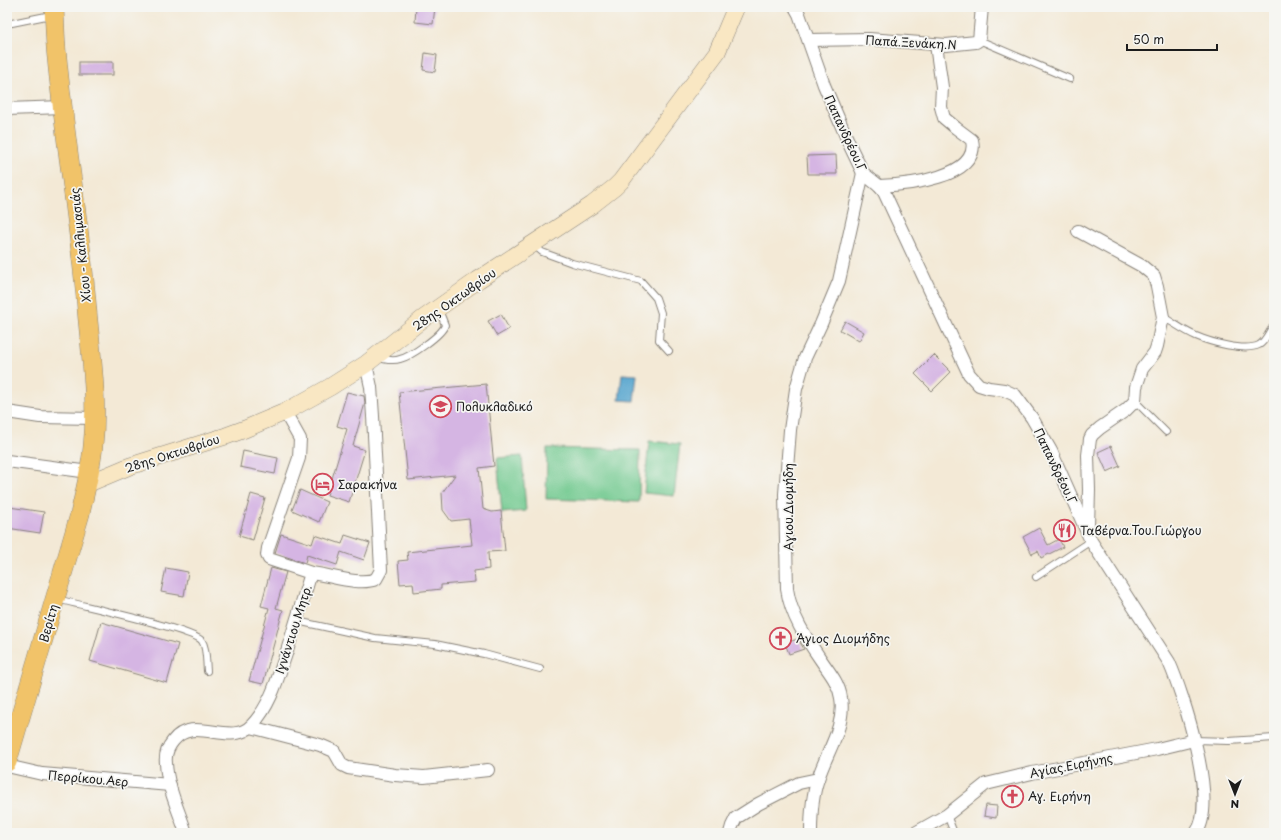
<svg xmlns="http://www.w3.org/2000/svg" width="1281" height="840" viewBox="0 0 1281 840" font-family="'Playpen Sans',sans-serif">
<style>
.green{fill:#71c98f;stroke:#467256}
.water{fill:#54a4ce;stroke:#386075}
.building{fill:#d5b5e3}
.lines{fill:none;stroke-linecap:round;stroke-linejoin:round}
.service-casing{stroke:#888279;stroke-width:8}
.minor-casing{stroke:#888279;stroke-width:14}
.secondary-casing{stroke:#888279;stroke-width:18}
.primary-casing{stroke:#888279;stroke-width:20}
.service{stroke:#fff;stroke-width:6}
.minor{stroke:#fff;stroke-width:12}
.secondary{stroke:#f9e7c3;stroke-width:17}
.primary{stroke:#f1c369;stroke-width:19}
.labels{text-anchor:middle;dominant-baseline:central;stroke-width:3.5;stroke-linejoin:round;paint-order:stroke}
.street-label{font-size:12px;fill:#1c1c1c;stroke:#f6f6f2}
.poi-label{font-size:12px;fill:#1c1c1c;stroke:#f6f6f2;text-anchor:start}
</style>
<rect width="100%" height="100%" fill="#f6f6f2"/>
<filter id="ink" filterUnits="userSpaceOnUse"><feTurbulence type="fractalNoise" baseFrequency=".025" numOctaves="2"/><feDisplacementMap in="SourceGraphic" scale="8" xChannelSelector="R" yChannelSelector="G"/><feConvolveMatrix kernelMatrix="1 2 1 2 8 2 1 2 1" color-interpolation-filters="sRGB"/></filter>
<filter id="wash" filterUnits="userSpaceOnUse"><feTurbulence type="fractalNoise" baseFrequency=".012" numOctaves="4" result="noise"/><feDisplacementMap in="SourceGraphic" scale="16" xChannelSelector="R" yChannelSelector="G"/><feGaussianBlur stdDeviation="0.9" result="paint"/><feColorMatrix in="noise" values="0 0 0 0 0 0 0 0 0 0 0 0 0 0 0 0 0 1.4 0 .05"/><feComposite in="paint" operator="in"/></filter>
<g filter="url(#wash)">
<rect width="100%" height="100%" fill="#f3e9d6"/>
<g class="green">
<path d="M649,441L680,444L674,496L644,493Z"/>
<path d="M547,448L640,450L639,502L546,499Z"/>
<path d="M522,456L526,511L502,513L497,458Z"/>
</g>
<path class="water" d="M622,374L637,375L634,401L619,400Z"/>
<g id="blocks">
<g class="building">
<path d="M416,7H435L433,24L415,22Z"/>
<path d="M425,53L437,55L435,72L423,70Z"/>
<rect x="79" y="62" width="34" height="13"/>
<path d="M836,155L837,174H808L807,156Z"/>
<path d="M501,314L509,329L497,336L488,321Z"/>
<path d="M845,321L864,332L859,341L840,330Z"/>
<path d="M934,355L951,372L932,391L915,374Z"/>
<path d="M486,384L494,466L479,468L483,509L492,512L501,511L505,551L488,552L489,569L474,571L475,582L441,585V589L414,592L413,583L400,584L398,561L408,560L407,552L472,545L469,519L451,521L443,510L442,493L455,475L408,480L399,392Z"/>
<path d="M347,392L364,396L365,403L353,446L365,450L349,502L327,495L347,429L337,426Z"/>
<path d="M1111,446L1120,466L1107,472L1098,452Z"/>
<path d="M243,451L278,458L275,474L240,467Z"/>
<path d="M300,490L327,502L319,522L292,510Z"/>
<path d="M251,494L265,498L253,540L239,536Z"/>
<path d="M9,507L44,512L40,533L7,528Z"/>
<path d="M1039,528L1048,545L1059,539L1063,547L1041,558L1038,551L1032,554L1023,537Z"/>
<path d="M281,534L312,544L315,535L342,544L345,535L370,543L364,560L341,552L337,565L307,555L305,563L275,553Z"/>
<path d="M166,568L188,572L184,596L161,592Z"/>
<path d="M271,568L286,572L276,608L283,610L263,684L249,681L269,608L261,606Z"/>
<path d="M101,622L178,644L167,683L90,661Z"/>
<path d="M798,639L804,649L789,654L785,643Z"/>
<path d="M986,805L997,806L996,818L984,816Z"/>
</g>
</g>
</g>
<g filter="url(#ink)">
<use href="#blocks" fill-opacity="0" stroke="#888279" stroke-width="1"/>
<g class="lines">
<defs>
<g id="service">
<path d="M7,24L51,15"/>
<path d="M979,40L1070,79"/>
<path d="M534,245L542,252L572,263L641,281L656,298L661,313L659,340L669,351"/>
<path d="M1163,317C1174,323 1184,331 1196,336C1210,342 1244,352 1259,345C1266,341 1269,331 1274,325"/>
<path d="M378,358C385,359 392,362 400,359C410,357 442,335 445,325L439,310"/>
<path d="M1135,401L1166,432"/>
<path d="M1036,577L1091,541"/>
<path d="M57,599C78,605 193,629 202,641C207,648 206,662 207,671"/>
<path d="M297,621L375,638L435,644L484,654L540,669"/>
<path d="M1194,740L1229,741L1274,738"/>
<path d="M947,815L954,833"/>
</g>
<g id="minor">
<path d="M795,7L799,14L824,85L851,148L863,173L879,186L884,192L969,374L979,385L989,388L1004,390L1015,395L1032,418L1051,451L1091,541L1169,662C1183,694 1219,803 1196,833"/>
<path d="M809,40L869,39L946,45L976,42L979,40L982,7"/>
<path d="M7,109L63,107"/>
<path d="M879,186C905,185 981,178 972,140L956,128L944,118L941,107L942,87L936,45"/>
<path d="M1078,231L1142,266L1154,276L1157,286L1163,317L1157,346L1155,352L1142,369L1136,387L1135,401L1126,410L1100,428L1092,435L1090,439L1088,455L1089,490L1088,527"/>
<path d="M7,412L40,417L94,418"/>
<path d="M7,461L89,472"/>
<path d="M311,573C330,575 359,586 376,579L381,570L373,416L371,387L366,364"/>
<path d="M251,727L320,745L334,751L342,765L348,768L395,775L424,777L488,770"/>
<path d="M7,766L42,774L170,785"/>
<path d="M186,833C179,811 167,787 166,763C165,755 168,747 173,741C193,714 231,748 252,725C271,705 278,677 287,651C295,625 303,599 311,573L269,559L267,555L268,548L299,458L300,439L285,412"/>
<path d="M730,833L732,826L736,818L758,804L799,783L818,779"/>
<path d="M811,833C811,815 812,796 818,779C826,753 846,726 841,698C839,683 829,672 821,660C806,638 791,616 787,589L785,494L790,430L796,389L805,358L821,324L839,281L863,173"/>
<path d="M915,833L947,815L986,784L1032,773L1157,749L1194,740"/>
</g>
<path id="secondary" d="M87,484L130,466L226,436L245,429L285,412L330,387L366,364L424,318L478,280L592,205L615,187L621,181L717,52L736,7"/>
<path id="primary" d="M7,762L80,514C85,491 91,469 93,446C98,401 91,355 87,310C80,226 65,142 57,58C55,41 55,24 54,7"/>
</defs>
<use href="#service" class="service-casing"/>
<use href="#minor" class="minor-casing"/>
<use href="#secondary" class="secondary-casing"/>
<use href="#primary" class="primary-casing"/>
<use href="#service" class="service"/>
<use href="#minor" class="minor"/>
<use href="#secondary" class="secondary"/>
<use href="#primary" class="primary"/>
</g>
</g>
<defs>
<symbol id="school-ring" viewBox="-11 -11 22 22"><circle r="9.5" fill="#f6f6f2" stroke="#d1495b" stroke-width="1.5"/><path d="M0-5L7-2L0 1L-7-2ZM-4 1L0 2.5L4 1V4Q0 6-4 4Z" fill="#d1495b"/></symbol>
<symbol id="hotel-ring" viewBox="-11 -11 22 22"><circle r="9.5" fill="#f6f6f2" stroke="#d1495b" stroke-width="1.5"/><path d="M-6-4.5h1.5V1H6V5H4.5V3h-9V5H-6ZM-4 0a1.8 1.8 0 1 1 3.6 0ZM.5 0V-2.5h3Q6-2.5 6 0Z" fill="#d1495b"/></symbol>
<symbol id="restaurant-ring" viewBox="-11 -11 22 22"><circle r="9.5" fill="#f6f6f2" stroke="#d1495b" stroke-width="1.5"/><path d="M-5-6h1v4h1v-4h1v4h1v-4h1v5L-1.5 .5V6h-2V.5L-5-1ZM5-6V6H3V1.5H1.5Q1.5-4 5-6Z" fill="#d1495b"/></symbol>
<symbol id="church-ring" viewBox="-11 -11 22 22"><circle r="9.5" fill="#f6f6f2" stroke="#d1495b" stroke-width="1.5"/><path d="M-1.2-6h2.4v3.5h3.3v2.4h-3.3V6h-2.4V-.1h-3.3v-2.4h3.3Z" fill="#d1495b"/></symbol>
</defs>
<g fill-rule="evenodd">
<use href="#school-ring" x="428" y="394" width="25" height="25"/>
<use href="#hotel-ring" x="310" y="472" width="25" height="25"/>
<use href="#restaurant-ring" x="1052" y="518" width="25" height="25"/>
<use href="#church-ring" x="768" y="626" width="25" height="25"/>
<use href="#church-ring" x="1000" y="784" width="25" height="25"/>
</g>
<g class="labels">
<g class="street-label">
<text transform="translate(911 42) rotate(3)">Παπά.Ξενάκη.Ν</text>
<text transform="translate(846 133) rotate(65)">Παπανδρέου.Γ</text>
<text transform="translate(80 245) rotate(-96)">Χίου - Καλλιμασιάς</text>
<text transform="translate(454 299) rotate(-35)">28ης Οκτωβρίου</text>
<text transform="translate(172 453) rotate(-18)">28ης Οκτωβρίου</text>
<text transform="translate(1056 466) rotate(64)">Παπανδρέου.Γ</text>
<text transform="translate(788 507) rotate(-90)">Αγιου.Διομήδη</text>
<text transform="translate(48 623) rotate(-74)">Βερίτη</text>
<text transform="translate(293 629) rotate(-72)">Ιγνάντιου.Μητρ.</text>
<text transform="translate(1071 765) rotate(-11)">Αγίας.Ειρήνης</text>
<text transform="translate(88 778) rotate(5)">Περρίκου.Αερ</text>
</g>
<g class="poi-label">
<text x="456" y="406">Πολυκλαδικό</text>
<text x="338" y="484">Σαρακήνα</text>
<text x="1080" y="530">Ταβέρνα.Του.Γιώργου</text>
<text x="796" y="638">Άγιος Διομήδης</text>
<text x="1028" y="796">Αγ. Ειρήνη</text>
</g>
</g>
<rect width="1281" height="840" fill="none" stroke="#f6f6f2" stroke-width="24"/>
<g transform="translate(1235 794) rotate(180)" stroke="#f6f6f2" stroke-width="3" paint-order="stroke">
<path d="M0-3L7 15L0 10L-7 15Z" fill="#1c1c1c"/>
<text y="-6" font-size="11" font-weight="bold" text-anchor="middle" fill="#1c1c1c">N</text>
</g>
<path d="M1127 44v6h90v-6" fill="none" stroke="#1c1c1c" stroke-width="2"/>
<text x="1133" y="44" font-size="12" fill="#1c1c1c" stroke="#f6f6f2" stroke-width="3" paint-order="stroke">50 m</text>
</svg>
